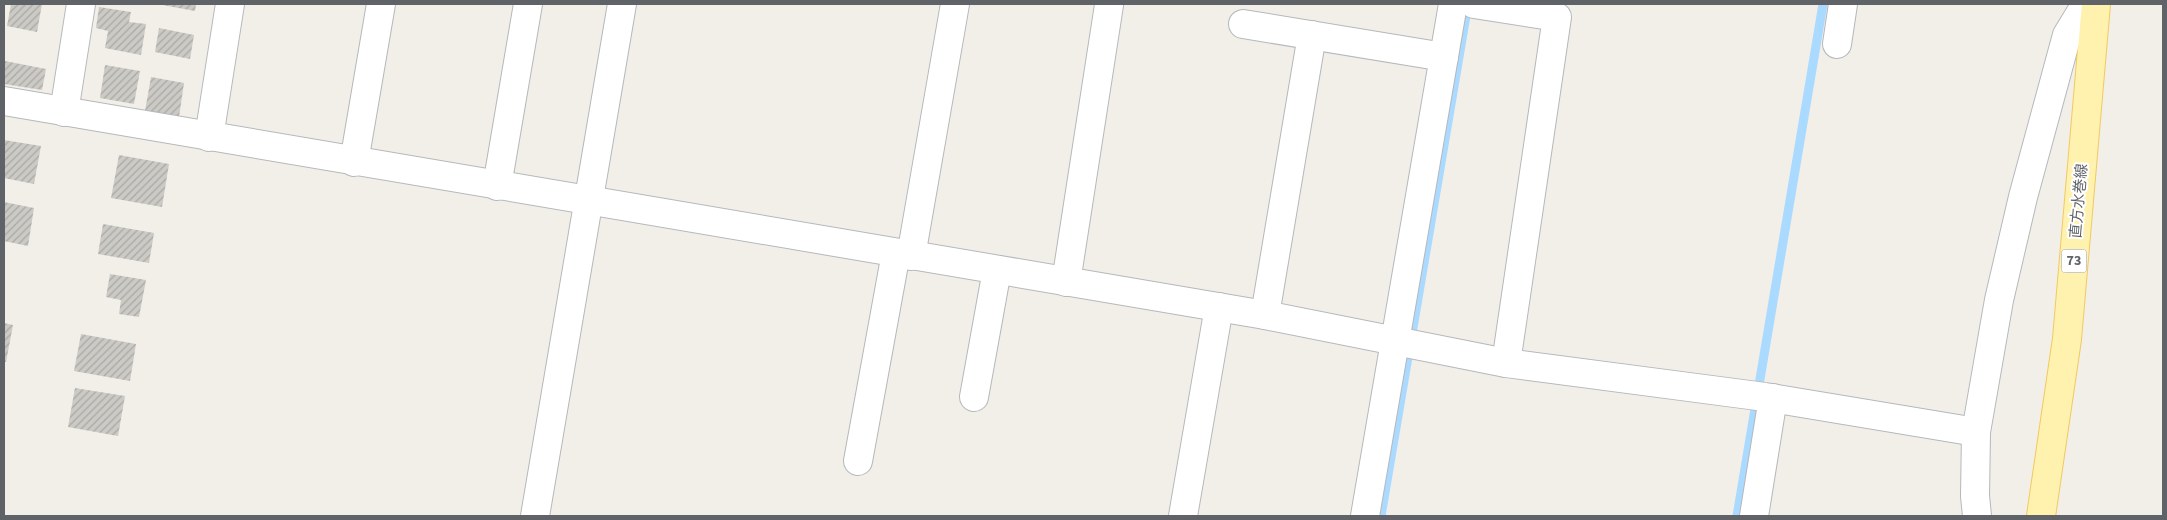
<svg xmlns="http://www.w3.org/2000/svg" width="2167" height="520" viewBox="0 0 2167 520" font-family="'Source Sans 3','Noto Sans JP',sans-serif">
<style>
.lines{fill:none;stroke-linecap:round;stroke-linejoin:round}
.stream{stroke:#aadaff;stroke-width:9}
.building{fill:url(#building-hatch)}
.minor-casing{stroke:#b5b8bc;stroke-width:30}
.major-casing{stroke:#f2c960;stroke-width:30}
.minor{stroke:#fff;stroke-width:28}
.major{stroke:#fff2af;stroke-width:28}
.labels{text-anchor:middle;dominant-baseline:central;stroke-width:4;stroke-linejoin:round;paint-order:stroke}
.shield{fill:#fff;stroke:#8f9295;stroke-width:1}
.shield-label{font-size:14px;font-weight:bold;fill:#5f6368}
.street-label{font-size:15px;fill:#5f6368;stroke:#fff}
</style>
<defs>
<pattern id="building-hatch" width="6" height="6" patternUnits="userSpaceOnUse" patternTransform="scale(1.25)"><rect width="6" height="6" fill="#cccac5"/><path d="M-1 1l2-2M0 6l6-6M5 7l2-2" fill="none" stroke="#a9a8a4"/></pattern>
</defs>
<rect width="100%" height="100%" fill="#f1efe8"/>
<g class="lines">
<g class="stream">
<path d="M1381,516L1468,4"/>
<path d="M1737,516L1823,4"/>
</g>
</g>
<g class="building">
<path d="M11,4H42L37,32L7,26Z"/>
<path d="M157,4H196L195,11Z"/>
<path d="M99,7L131,12L129,22L146,24L141,55L105,48L108,31L96,28Z"/>
<path d="M159,28L194,35L190,59L155,52Z"/>
<path d="M5,61L46,69L42,90L4,84Z"/>
<path d="M105,65L140,71L134,104L100,98Z"/>
<path d="M151,77L184,83L179,117L145,111Z"/>
<path d="M4,140L41,146L34,184L4,178Z"/>
<path d="M119,155L169,164L162,207L111,198Z"/>
<path d="M4,202L34,208L28,246L4,241Z"/>
<path d="M103,224L154,233L149,263L98,254Z"/>
<path d="M110,274L146,280L139,317L119,314L121,300L106,297Z"/>
<path d="M4,323L13,325L6,362H4Z"/>
<path d="M81,334L136,344L130,381L74,371Z"/>
<path d="M75,388L125,396L118,436L68,427Z"/>
</g>
<g class="lines">
<defs>
<g id="minor">
<path d="M1474,4L1557,17L1506,363"/>
<path d="M1243,24L1444,57"/>
<path d="M1837,44L1843,4"/>
<path d="M4,101L1265,315L1506,363L1765,397L1976,432"/>
<path d="M64,112L81,4"/>
<path d="M209,137L230,4"/>
<path d="M354,162L381,4"/>
<path d="M497,186L528,4"/>
<path d="M911,256L955,4"/>
<path d="M1066,282L1109,5"/>
<path d="M1265,315L1312,35"/>
<path d="M974,397L997,270"/>
<path d="M858,461L896,253"/>
<path d="M535,516L622,4"/>
<path d="M1183,516L1219,307"/>
<path d="M1365,516L1453,4"/>
<path d="M1754,516L1773,398"/>
<path d="M1977,516L1975,496L1976,432L1999,300L2023,197L2067,35L2086,4"/>
</g>
<path id="major" d="M2041,516L2067,339L2096,4"/>
</defs>
<use href="#minor" class="minor-casing"/>
<use href="#major" class="major-casing"/>
<use href="#minor" class="minor"/>
<use href="#major" class="major"/>
</g>
<g class="labels">
<rect class="shield" x="2061.5" y="249.5" width="25" height="23" rx="4"/>
<g class="shield-label">
<text x="2074" y="261">73</text>
</g>
<g class="street-label">
<text transform="translate(2079 201) rotate(-85)">直方水巻線</text>
</g>
</g>
<rect width="2167" height="520" fill="none" stroke="#5f6368" stroke-width="10"/>
</svg>
